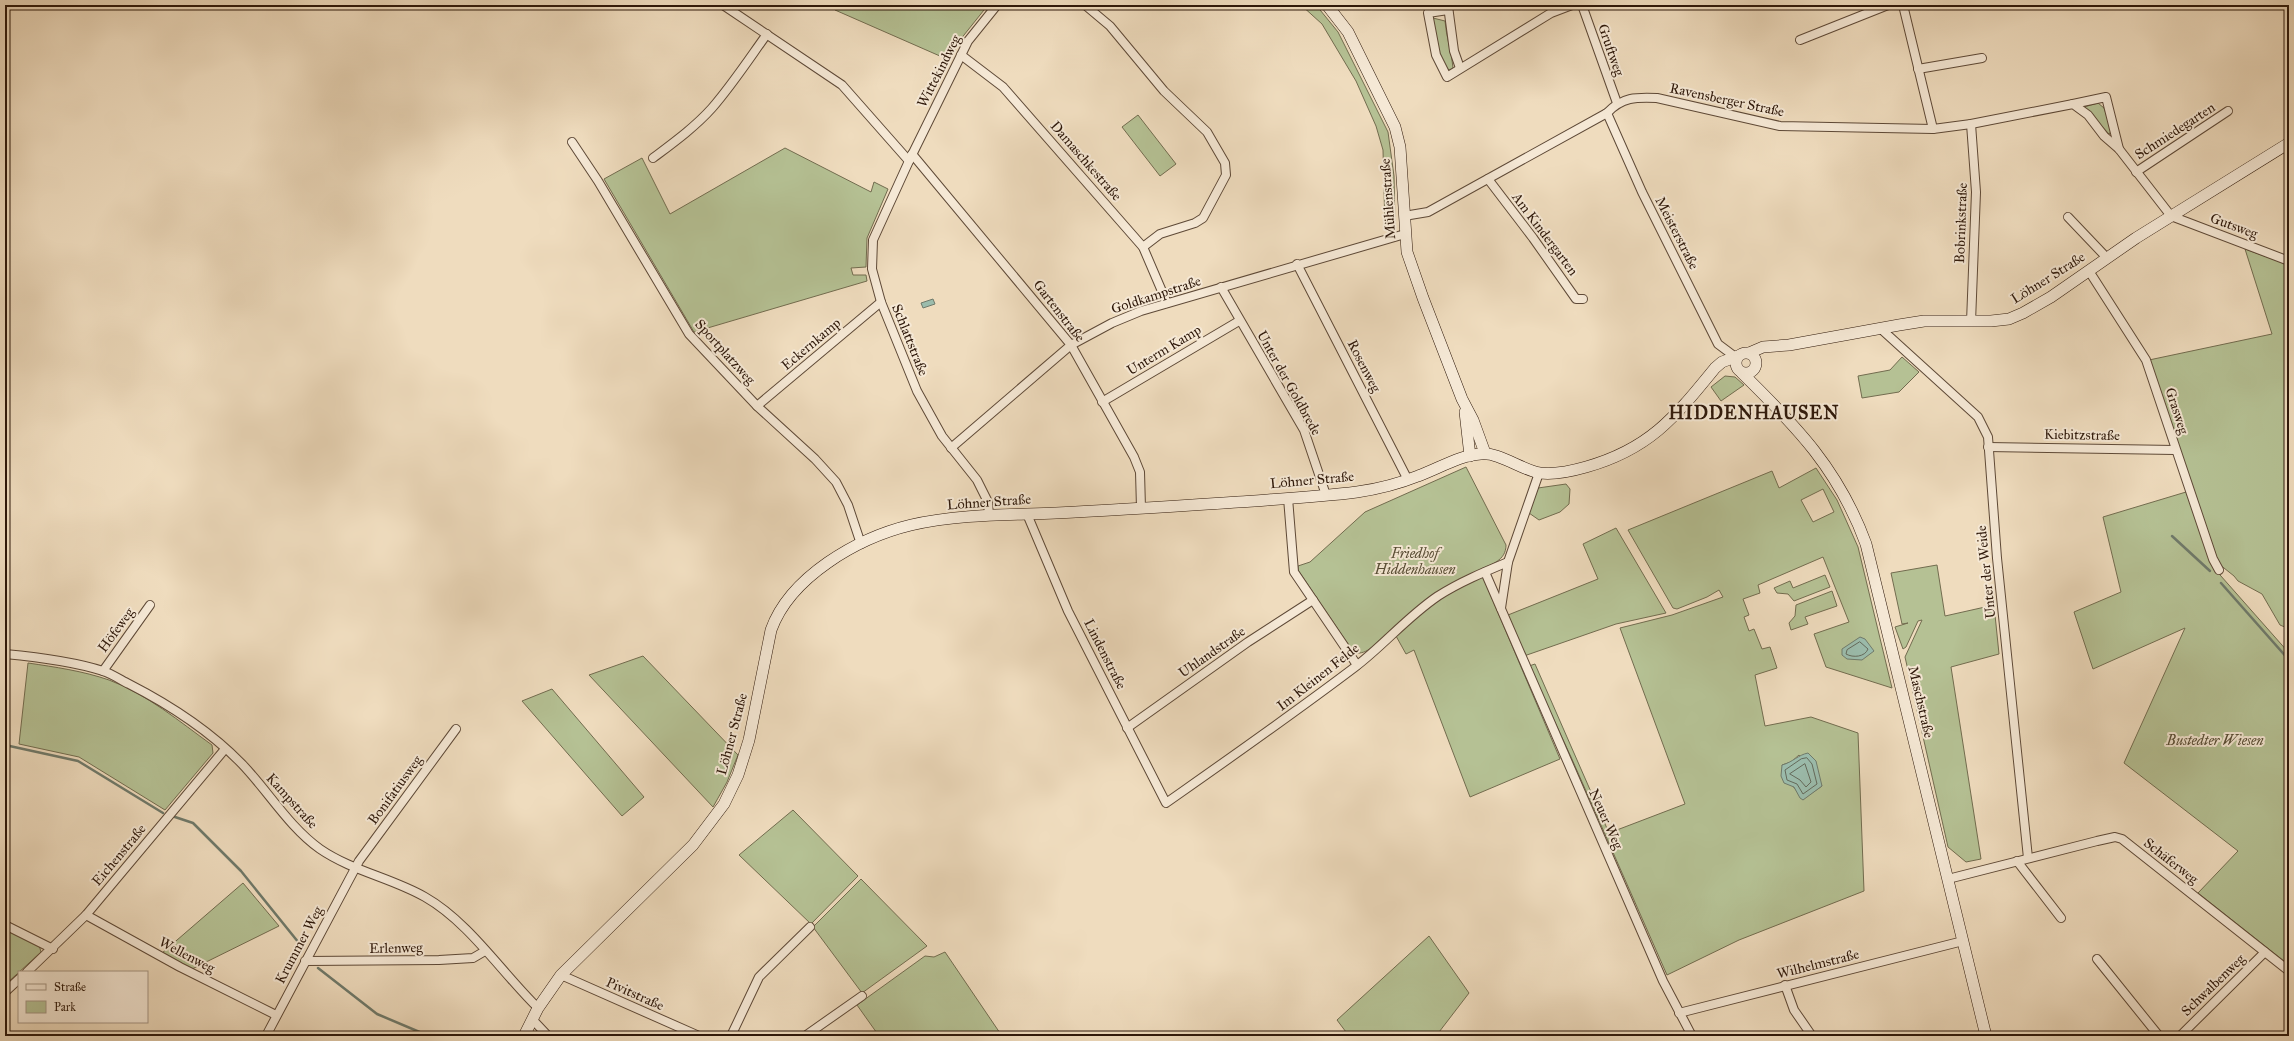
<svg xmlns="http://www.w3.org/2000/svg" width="2294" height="1041" viewBox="0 0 2294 1041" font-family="'IM FELL Great Primer',serif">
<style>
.green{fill:#b5c194;stroke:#726c4f;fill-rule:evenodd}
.water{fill:#9bbcac;stroke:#6f7a6b}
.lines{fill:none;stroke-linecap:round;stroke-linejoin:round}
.shore{stroke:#646a5b;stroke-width:1}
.stream{stroke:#6f7a6b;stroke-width:2.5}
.street-casing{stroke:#5e4937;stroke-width:10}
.secondary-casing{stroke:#2e180a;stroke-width:12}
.street{stroke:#f5e8d5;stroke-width:8}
.secondary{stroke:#f5e8d5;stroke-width:11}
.labels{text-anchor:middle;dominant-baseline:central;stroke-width:4;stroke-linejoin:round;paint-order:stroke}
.street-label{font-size:14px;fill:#2e180a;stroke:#f5e8d5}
.park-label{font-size:14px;font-style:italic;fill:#564b33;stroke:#f5e8d5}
.district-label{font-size:18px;font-weight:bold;letter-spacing:1px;fill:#2e180a;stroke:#f5e8d5}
</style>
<rect width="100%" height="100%" fill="#efdcbe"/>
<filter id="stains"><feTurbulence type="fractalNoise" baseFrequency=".005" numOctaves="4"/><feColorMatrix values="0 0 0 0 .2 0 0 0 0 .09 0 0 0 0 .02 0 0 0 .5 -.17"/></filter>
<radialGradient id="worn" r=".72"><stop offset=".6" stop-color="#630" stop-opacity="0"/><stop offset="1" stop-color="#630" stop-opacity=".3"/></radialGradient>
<g class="green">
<path d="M838,5H988L960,40L949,60L835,10Z"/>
<path d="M1301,5H1316L1338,32L1388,132L1394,176L1395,226L1385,229L1383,150L1376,126L1356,81L1322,24Z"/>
<path d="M1433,18L1445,21C1446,37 1452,52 1453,68L1449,70C1436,59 1434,34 1433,18Z"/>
<path d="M2098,103L2104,108L2112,130L2109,134L2084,107Z"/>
<path d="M1138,115L1176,164L1160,176L1122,127Z"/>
<path d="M785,148L871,192L874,182L888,189L867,238L866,267L851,268L853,275H866L867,281L694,332L604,179L642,158L670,214Z"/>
<path d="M2245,249L2289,265V636L2287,628L2280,625L2262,594L2238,581L2234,576L2219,564L2149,360L2272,334Z"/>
<path d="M1902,357L1919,372L1899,392L1862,398L1858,376L1890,370Z"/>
<path d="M1725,376L1735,377L1744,385L1721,401L1711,387Z"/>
<path d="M1466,467L1506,545C1506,561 1491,564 1480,570L1560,759L1470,797L1414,650L1406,654L1396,636L1391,641L1386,634C1376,643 1368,655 1354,653L1298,570V566L1310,562L1365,512Z"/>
<path d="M1816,468L1837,500L1858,547L1892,688L1826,667L1814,634L1849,622L1823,557L1758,585L1760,593L1743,599L1749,615L1744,617L1749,631L1754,629L1762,649L1770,647L1777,668L1755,675L1765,726L1811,717L1858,733L1864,891L1739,940L1667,975L1571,757L1529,666L1535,664L1609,833L1685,804L1620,628L1672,615L1723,597L1719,590L1707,597L1677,609L1673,608L1628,530L1772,471L1779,488ZM1823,489L1834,512L1813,522L1801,500ZM1799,755L1822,786L1803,799L1792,785L1782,765L1791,762Z"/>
<path d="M1566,484L1570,489L1569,504L1560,512L1539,520L1529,513L1538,488Z"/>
<path d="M2186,492L2213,567L2289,653V965L2198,893L2238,851L2124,763L2185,628L2093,669L2074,612L2121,592L2103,517Z"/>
<path d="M1616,528L1666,613L1616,624L1524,656L1508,615L1598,579L1583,544Z"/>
<path d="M1937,565L1945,616L1994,605L1999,654L1951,667L1981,859L1966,862L1948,847L1905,657L1922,620L1918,621L1906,647L1903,649L1895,627L1908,623L1902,624L1891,573Z"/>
<path d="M1825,575L1830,587L1794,601L1788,594L1777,593L1774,588L1790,581L1793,588Z"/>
<path d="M1832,591L1837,606L1805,617L1808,624L1791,630L1789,623L1795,616L1796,605Z"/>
<path d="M643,656L738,755L727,782L713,807L589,675Z"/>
<path d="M28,663C55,667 83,671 109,680C147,694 180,722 212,745L213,753L165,810L79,757L19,744Z"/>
<path d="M552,689L644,797L622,816L522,701Z"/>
<path d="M793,810L858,876L811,924L739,855Z"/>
<path d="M861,879L927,946L862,993L813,927Z"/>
<path d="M243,883L279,926L192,969L162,953Z"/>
<path d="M5,928L39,945L41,952L5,985Z"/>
<path d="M1429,936L1469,993L1436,1036H1349L1337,1020Z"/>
<path d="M945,952L1002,1036H879L857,1005L925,956L934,957Z"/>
</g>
<g class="water">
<path d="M933,299L935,304L923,308L921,303Z"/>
<path d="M1860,637L1865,639L1874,651L1862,660L1847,659L1842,655V649Z"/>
<path d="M1808,753L1816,761L1822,786L1803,800L1800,798L1794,787L1784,783L1781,776L1782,765C1793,762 1798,755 1808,753Z"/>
</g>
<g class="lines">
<g class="shore">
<path d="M1860,642L1868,649C1865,657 1853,658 1846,654L1847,650Z"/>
<path d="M1807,758L1812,764L1817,784L1803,794L1797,784L1787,780L1785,770L1801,759Z"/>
<path d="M1805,764L1811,782L1806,787L1800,780L1790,774Z"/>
</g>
<g class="stream">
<path d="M2172,536L2210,571"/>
<path d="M2221,583L2289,660"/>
<path d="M5,745L78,761L163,813"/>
<path d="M175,817L193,823L241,871L303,948"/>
<path d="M318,968L377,1014L429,1036"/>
</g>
<defs>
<g id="street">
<path d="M723,5L842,85L909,161"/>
<path d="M1085,5L1110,26L1164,91L1207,132L1225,163L1226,175L1203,218L1195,223L1160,234L1143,247"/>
<path d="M1582,5L1617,103"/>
<path d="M1903,5L1933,129"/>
<path d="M1448,6L1454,51L1460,68"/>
<path d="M1448,10L1428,13L1436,55L1447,77L1551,13L1572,5"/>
<path d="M1800,40L1888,5"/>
<path d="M2289,49V51"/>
<path d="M961,55L1003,87L1143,247L1167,303"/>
<path d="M1918,69L1982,58"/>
<path d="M2073,104L2106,97L2119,149"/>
<path d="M1607,113L1642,192L1718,344L1734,356"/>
<path d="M1971,124L1976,192L1971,322"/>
<path d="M572,142L598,181L689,334L757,406L815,459L836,482L848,505L861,544"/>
<path d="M912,154L1071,345L1134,457L1140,472L1141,508"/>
<path d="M653,158C673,143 695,127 712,108C732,85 749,59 767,34"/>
<path d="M2136,172L2228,111"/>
<path d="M1488,179L1533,238L1576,299H1583"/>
<path d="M1404,216L1428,212L1607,113C1622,97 1636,97 1657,98L1780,126L1933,129L1971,124L2073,104L2088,115L2104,136L2119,149L2171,216L2289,261"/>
<path d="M2068,217L2107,258"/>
<path d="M1297,264L1408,480"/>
<path d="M2089,271L2146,360L2213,559L2219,570"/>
<path d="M1221,287L1304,430L1326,495"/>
<path d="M1880,328L1978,417L1988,437L1997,558L2028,858"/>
<path d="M1102,402L1239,321"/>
<path d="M757,406L881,302"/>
<path d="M1988,447L2175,450"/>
<path d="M951,448L1071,345L1112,323L1141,311L1405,234"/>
<path d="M1288,498L1294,572L1357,665"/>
<path d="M1027,514L1068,611L1166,803C1230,758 1293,714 1355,667C1384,645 1407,617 1438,596C1460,582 1484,572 1508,562"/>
<path d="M989,516L988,502L977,480L942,436L917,391L881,302L872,269L873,240L909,161L968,41L997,5"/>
<path d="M1485,572L1663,981L1692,1036"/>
<path d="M1501,608L1508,562L1539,473"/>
<path d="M5,654C37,657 72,661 103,671C112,674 121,680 129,684C170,705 210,731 242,764C268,791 289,827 320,849C352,871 392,878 425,897C469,922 502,973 538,1008"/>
<path d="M103,671L150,605"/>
<path d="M1127,728L1248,642L1313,600"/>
<path d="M2017,861L2061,918"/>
<path d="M1948,879L2097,841L2115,837L2122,839L2289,971"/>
<path d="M86,915L180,967L276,1015"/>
<path d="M5,925L53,949"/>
<path d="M2097,959L2159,1036"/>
<path d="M305,961L439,960L473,958L485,951"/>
<path d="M27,972L86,915L225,749"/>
<path d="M561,975L699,1036"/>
<path d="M1785,985L1794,1010L1812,1036"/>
<path d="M5,992L19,979"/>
<path d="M1679,1013L1963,941"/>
<path d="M532,1019L548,1036"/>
<path d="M266,1036L359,861L456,729"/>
<path d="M731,1036L759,977L810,927"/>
<path d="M805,1036L862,996"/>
<path d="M2180,1036L2265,952"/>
</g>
<g id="secondary">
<path d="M1327,5L1348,32L1395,127L1400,147L1407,252L1423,298L1462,399L1473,420L1485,453"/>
<circle cx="1746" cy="363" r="10"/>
<path d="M1749,353L1763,347L1789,345L1899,325L1924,321H1991L2009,319L2023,313L2051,297L2136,238L2289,143"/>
<path d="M1742,373C1797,427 1839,470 1866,544L1986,1036"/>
<path d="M1465,412L1470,456"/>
<path d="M524,1036L538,1008L561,975L693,845L724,804L738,775L749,740L771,630C790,577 857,538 911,525C958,514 1008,515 1056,513C1117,510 1177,506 1238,502C1278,499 1318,497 1357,492C1378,489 1398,484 1418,476C1438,469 1460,455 1481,454C1499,452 1522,470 1540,473C1556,475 1572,471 1586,467C1650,449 1675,417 1715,368L1722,362L1738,356"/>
</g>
</defs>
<use href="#street" class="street-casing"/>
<use href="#secondary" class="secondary-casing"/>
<use href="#street" class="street"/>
<use href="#secondary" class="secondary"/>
</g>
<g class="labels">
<g class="street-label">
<text transform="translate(1611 50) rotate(71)">Gruftweg</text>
<text transform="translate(939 71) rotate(-63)">Wittekindweg</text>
<text transform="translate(1727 100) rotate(12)">Ravensberger Straße</text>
<text transform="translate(2175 131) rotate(-33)">Schmiedegarten</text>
<text transform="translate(1086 161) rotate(49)">Damaschkestraße</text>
<text transform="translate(1388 199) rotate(-94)">Mühlenstraße</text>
<text transform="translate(1961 223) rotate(-88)">Bobrinkstraße</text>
<text transform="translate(2234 226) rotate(20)">Gutsweg</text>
<text transform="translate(1677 233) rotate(63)">Meisterstraße</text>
<text transform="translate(1545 234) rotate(53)">Am Kindergarten</text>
<text transform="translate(2048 278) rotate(-32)">Löhner Straße</text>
<text transform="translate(1156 295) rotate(-18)">Goldkampstraße</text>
<text transform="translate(1059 311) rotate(52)">Gartenstraße</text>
<text transform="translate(910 340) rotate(68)">Schlattstraße</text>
<text transform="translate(811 344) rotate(-40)">Eckernkamp</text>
<text transform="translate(1164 350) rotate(-31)">Unterm Kamp</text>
<text transform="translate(725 352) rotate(48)">Sportplatzweg</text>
<text transform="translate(1364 366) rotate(63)">Rosenweg</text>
<text transform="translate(1289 383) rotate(61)">Unter der Goldbrede</text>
<text transform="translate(2177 411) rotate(72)">Grasweg</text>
<text transform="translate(2082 435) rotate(1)">Kiebitzstraße</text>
<text transform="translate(1312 480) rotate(-5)">Löhner Straße</text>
<text transform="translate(989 502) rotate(-4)">Löhner Straße</text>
<text transform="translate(1986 572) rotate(-96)">Unter der Weide</text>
<text transform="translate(116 630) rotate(-54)">Höfeweg</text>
<text transform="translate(1212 652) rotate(-35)">Uhlandstraße</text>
<text transform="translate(1105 654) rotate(63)">Lindenstraße</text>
<text transform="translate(1318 677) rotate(-38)">Im Kleinen Felde</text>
<text transform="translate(1921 702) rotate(77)">Maschstraße</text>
<text transform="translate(732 734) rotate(-75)">Löhner Straße</text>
<text transform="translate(395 790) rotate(-54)">Bonifatiusweg</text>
<text transform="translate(292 801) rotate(48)">Kampstraße</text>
<text transform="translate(1606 819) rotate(66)">Neuer Weg</text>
<text transform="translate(119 855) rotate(-50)">Eichenstraße</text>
<text transform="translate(2171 861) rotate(38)">Schäferweg</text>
<text transform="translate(299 945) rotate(-62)">Krummer Weg</text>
<text transform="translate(396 948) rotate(-1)">Erlenweg</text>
<text transform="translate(187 955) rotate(28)">Wellenweg</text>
<text transform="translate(1818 964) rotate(-14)">Wilhelmstraße</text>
<text transform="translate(2213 985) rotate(-44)">Schwalbenweg</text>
<text transform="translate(635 994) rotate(24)">Pivitstraße</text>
</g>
<g class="park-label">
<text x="1415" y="553">Friedhof<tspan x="1415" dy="16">Hiddenhausen</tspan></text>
<text x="2215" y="740">Bustedter Wiesen</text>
</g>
<g class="district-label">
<text x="1754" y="413">HIDDENHAUSEN</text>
</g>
</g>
<rect width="2294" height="1041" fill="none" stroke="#efdcbe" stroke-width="20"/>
<rect x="6" y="6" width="2282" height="1029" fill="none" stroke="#2e180a" stroke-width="2"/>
<rect x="10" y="10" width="2274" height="1021" fill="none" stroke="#2e180a"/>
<rect x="18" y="971" width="130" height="52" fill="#f5e8d5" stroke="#a59584"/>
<rect x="26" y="984" width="20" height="6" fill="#f5e8d5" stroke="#a59584"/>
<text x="54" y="991" font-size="12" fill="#2e180a">Straße</text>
<rect x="26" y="1001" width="20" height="12" fill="#b5c194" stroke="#a59584"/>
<text x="54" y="1011" font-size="12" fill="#2e180a">Park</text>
<rect width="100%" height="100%" filter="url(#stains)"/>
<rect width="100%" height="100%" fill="url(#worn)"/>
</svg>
